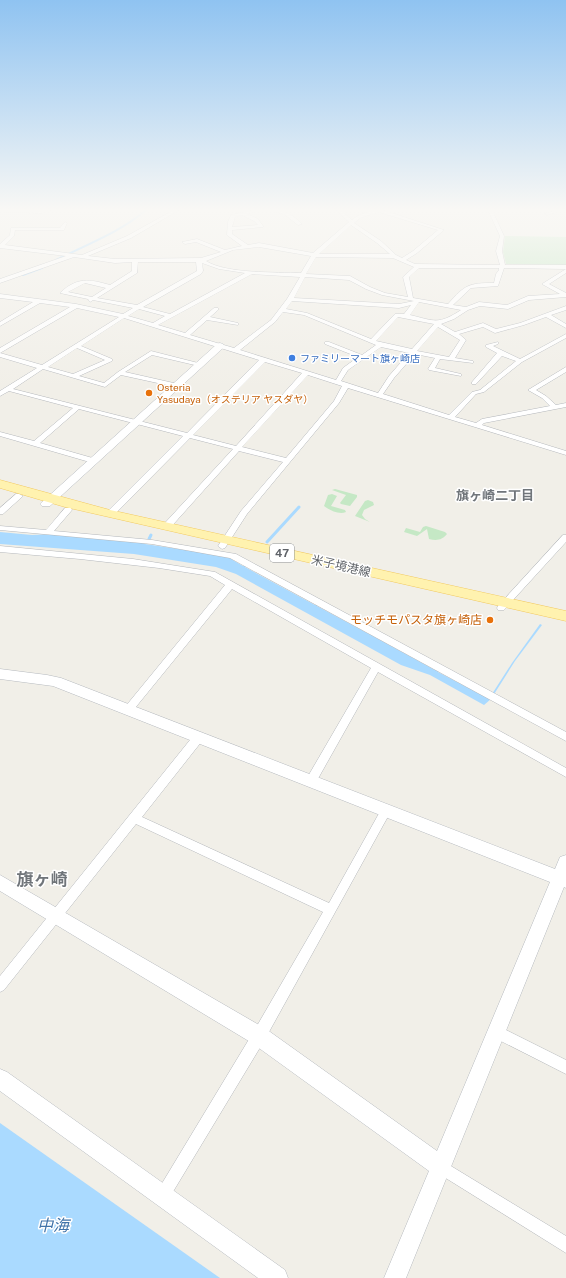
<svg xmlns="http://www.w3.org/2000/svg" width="566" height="1278" viewBox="0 0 566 1278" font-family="'Public Sans','Noto Sans JP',sans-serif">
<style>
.green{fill:#c5e8c5}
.water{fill:#aadaff}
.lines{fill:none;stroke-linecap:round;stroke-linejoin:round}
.stream-far1{stroke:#aadaff;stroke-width:2}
.stream{stroke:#aadaff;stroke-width:3}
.street-casing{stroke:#b5b8bc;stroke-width:1}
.secondary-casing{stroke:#b6babf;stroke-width:1}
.primary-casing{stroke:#f2c960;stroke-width:1}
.street{fill:#fff;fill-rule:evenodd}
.secondary{fill:#fff;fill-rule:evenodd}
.primary{fill:#fff2af;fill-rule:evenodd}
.shop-dot{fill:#3f7fe0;stroke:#fff;stroke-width:1.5}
.food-dot{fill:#e8710a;stroke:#fff;stroke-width:1.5}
.labels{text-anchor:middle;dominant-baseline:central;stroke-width:3;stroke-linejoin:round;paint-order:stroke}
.far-shop-label{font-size:10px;fill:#366cbe;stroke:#fff;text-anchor:start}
.far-food-label{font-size:10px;fill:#c56008;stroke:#fff;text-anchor:start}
.shield{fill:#fff;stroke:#8f9295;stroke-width:1}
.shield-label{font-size:11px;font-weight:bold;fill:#5f6368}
.street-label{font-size:12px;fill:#5f6368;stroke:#fff}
.food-label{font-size:12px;fill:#c56008;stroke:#fff;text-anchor:end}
.neighbourhood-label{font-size:13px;font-weight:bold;fill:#70757a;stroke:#fff}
.near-water-label{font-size:16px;font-style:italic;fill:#4174aa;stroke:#fff}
.near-quarter-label{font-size:17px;font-weight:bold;fill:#70757a;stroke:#fff}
</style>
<rect width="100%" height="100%" fill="#f1efe8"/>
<g class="green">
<path d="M505,236L566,237V265L506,264L503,252Z"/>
<path d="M335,489L357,495V497L350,506L341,504L340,503L346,495L332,490Z"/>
<path d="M332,494L337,496L331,506L345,510L346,512C339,515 329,510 324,506L328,495Z"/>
<path d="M368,500L373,502L374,505L364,510L362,515L365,519L370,522L355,516L365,501Z"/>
<path d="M426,526L445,532L447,534C442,540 437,541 429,539L427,529L417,536L404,532L406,528L420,532L423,527Z"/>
</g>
<g class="water">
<path d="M0,532L32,535L52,534L144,542L145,544L219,555L228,557L243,566H246L245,567L315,605H319L317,606L371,635H374L373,636L435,670L437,669L439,671L438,672L486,697L492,694L512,663L540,624L542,625L515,661L491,699L484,705L430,675L401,665L236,574L216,567L134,554L0,544Z"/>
<path d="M0,1123L220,1278H0Z"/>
</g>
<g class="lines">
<g class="stream-far1">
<path d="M56,260C87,244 119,233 146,210"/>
<path d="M23,275L42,268"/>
</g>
<g class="stream">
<path d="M149,539L151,535"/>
<path d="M267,542L299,507"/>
</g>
<defs>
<g id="street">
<path d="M6,210H51L42,213L7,212L5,211Z"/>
<path d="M174,210H179L131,238L88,256L115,259L201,258L221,252L196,242L185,244L182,242L197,239L225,250L242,246L227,235L228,222L231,215L254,210H260L247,214L258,219L263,226V227L232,230V234L248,245L259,243L313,253L349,222L336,210H340L352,220C360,213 373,210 382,210L444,230L417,253L406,260L415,264L500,265L496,251L500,236L488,210H492L504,236L502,251L505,265H566V269L504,268L498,286L471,288L453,305L466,307L479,302L507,305L528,296L560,294L542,284L566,269V273L549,284L566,293V297L529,300L508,309L480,306L468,310L454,319L441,324L455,332L483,323L496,329L520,323L566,306V310L551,315L566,324V328L546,317L524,325L495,333L483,327L459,334L466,340L455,358L473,361V363L440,359L435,368L461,374V376L429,370L428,369L435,358L415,354L394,378L383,394L449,415L472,392L480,390L516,361L502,356L476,384H472V382L497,353L486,347V345L498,342V344L493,346L520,359L566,334V338L522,362L484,392L476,394L455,417L476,423L482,419L550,406L542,398L528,390L566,367V372L536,390L546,396L556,405L566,403V407L484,423L482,425L566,451V455L348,388L339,403L247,514L225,548L222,549L218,546L241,511L283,462L239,451L170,528H164L163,526L164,524L233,449L190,438L113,516H107L106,514L107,512L183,436L79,409L40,443L96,459L97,461L93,463L0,436V432L34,441L73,408L9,391L0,396V391L37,368L0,357V353L42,365L119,317L77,308L0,353V348L70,307L40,303L0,326V322L33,302L0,298V294L76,304L123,314L133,308L93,300L90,302L88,299L60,293C77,277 89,279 110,285L132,271V262L115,263L74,257L0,283V279L66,256L0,248V244L10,235L11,228H60L65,222L67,223L64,230H15L14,236L5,245L82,255L127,236ZM379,212L438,230L413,251L402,258L396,255L381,241L354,223L360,218ZM242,215L254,221L258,225L232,227L235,217ZM351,225L377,243L390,254H319ZM259,247L311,256L301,273C276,272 227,274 206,261L233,250ZM316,257L393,258L414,267L403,277L408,297L385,293L370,287L350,276L306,274ZM138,262H196L197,271L137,305L97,298L137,273ZM202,263L219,269L245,273L170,314L143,307L201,274L203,271ZM419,268H499V270L496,274L494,283C468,283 465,285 448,304L413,298L409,277ZM252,274L300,277L287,299L271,320L234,348L190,335L207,320L238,325V323L210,317L218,310V308H214L185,333L158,325ZM305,277L349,280L366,289L382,295L414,301L399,304L294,298ZM85,283L106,288L92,297L68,292ZM292,301L399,308L411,305L404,314H395L371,339L307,313L286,309ZM419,302L461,310C438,325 435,321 410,315ZM139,309L165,316L153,323L128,316ZM283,312L304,315L376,345L362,355L329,342H325V344L358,357L343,368L336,380L240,350L275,322ZM398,317L434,324L412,349L376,341ZM124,318L259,360L187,433L13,389L43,369L105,387L121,375L176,387L178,386V384L125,372L152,355L199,366L202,364L151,351L118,372L104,383L79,376L112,361V359L81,346ZM438,327L460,340L449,357L417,351ZM381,347L409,353L389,376L378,393L341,381L348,370ZM77,348L105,360L73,374L48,367ZM265,362L302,373L236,446L193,435ZM308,375L342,386L334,401L286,458L242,447Z"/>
<path d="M267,210C281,208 292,214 302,224L298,225L284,214Z"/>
<path d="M558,210H564L547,215L545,214Z"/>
<path d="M16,494H19L23,496L3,514H0V508Z"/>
<path d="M65,508H71L72,510L54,531L152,540L236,554L566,732V741L230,558L152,544L0,530V526L46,530Z"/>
<path d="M563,535H566V542L504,610H498L497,608L498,606Z"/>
<path d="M0,546L133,559L215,572L566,768V777L378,672L315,784L311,785L307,784L306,781L307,778L371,668L232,589L131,713H125L123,710L125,707L225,585L210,576L159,568L80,559L0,552Z"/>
<path d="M198,734L202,735L203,738L202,741L142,817L329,903L382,808L386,807L390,808L391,811L264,1041L168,1200L163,1202L158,1200L156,1195L158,1190L254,1031L323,912L136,824L4,990L0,992V976L194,735Z"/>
<path d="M496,1025L566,1060V1074L491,1036L490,1031L491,1026Z"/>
<path d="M441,1160L566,1236V1253L436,1172L434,1167L436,1162Z"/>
</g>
<g id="secondary">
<path d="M220,343L223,344L224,346L223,348L50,506H42L40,504L42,502L217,344Z"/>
<path d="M0,669L47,675L61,678L555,869L560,857L566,855V888L564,887L406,1278H384L429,1171L252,1043L0,891V875L266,1029L437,1151L550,882L53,686L0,679Z"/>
<path d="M0,1069L7,1072L285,1270L288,1278H258L0,1091Z"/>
</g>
<path id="primary" d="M0,480L110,510L566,611V621L65,507L0,488Z"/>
</defs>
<use href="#street" class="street-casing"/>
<use href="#secondary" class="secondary-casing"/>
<use href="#primary" class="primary-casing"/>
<use href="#street" class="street"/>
<use href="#secondary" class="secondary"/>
<use href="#primary" class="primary"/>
</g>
<linearGradient id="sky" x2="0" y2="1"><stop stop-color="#8fc3f1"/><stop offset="0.54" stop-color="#f9f8f5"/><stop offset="1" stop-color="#f9f8f5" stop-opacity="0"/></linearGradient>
<rect width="566" height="389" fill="url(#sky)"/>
<circle class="shop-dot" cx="292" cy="358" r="4"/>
<g class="food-dot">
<circle cx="149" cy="393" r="4"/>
<circle cx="490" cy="620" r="4"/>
</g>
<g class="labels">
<g class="far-shop-label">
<text x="300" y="358">ファミリーマート旗ヶ崎店</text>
</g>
<g class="far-food-label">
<text x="157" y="387">Osteria<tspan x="157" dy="12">Yasudaya（オステリア ヤスダヤ）</tspan></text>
</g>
<rect class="shield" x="270" y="544" width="24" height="18" rx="3"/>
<g class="shield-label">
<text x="282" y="553">47</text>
</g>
<g class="street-label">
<text transform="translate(341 566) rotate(13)">米子境港線</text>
</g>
<g class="food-label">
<text x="482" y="620">モッチモパスタ旗ヶ崎店</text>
</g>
<g class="neighbourhood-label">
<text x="495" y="495">旗ヶ崎二丁目</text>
</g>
<g class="near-water-label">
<text x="53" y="1225">中海</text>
</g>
<g class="near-quarter-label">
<text x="42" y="879">旗ヶ崎</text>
</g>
</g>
</svg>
